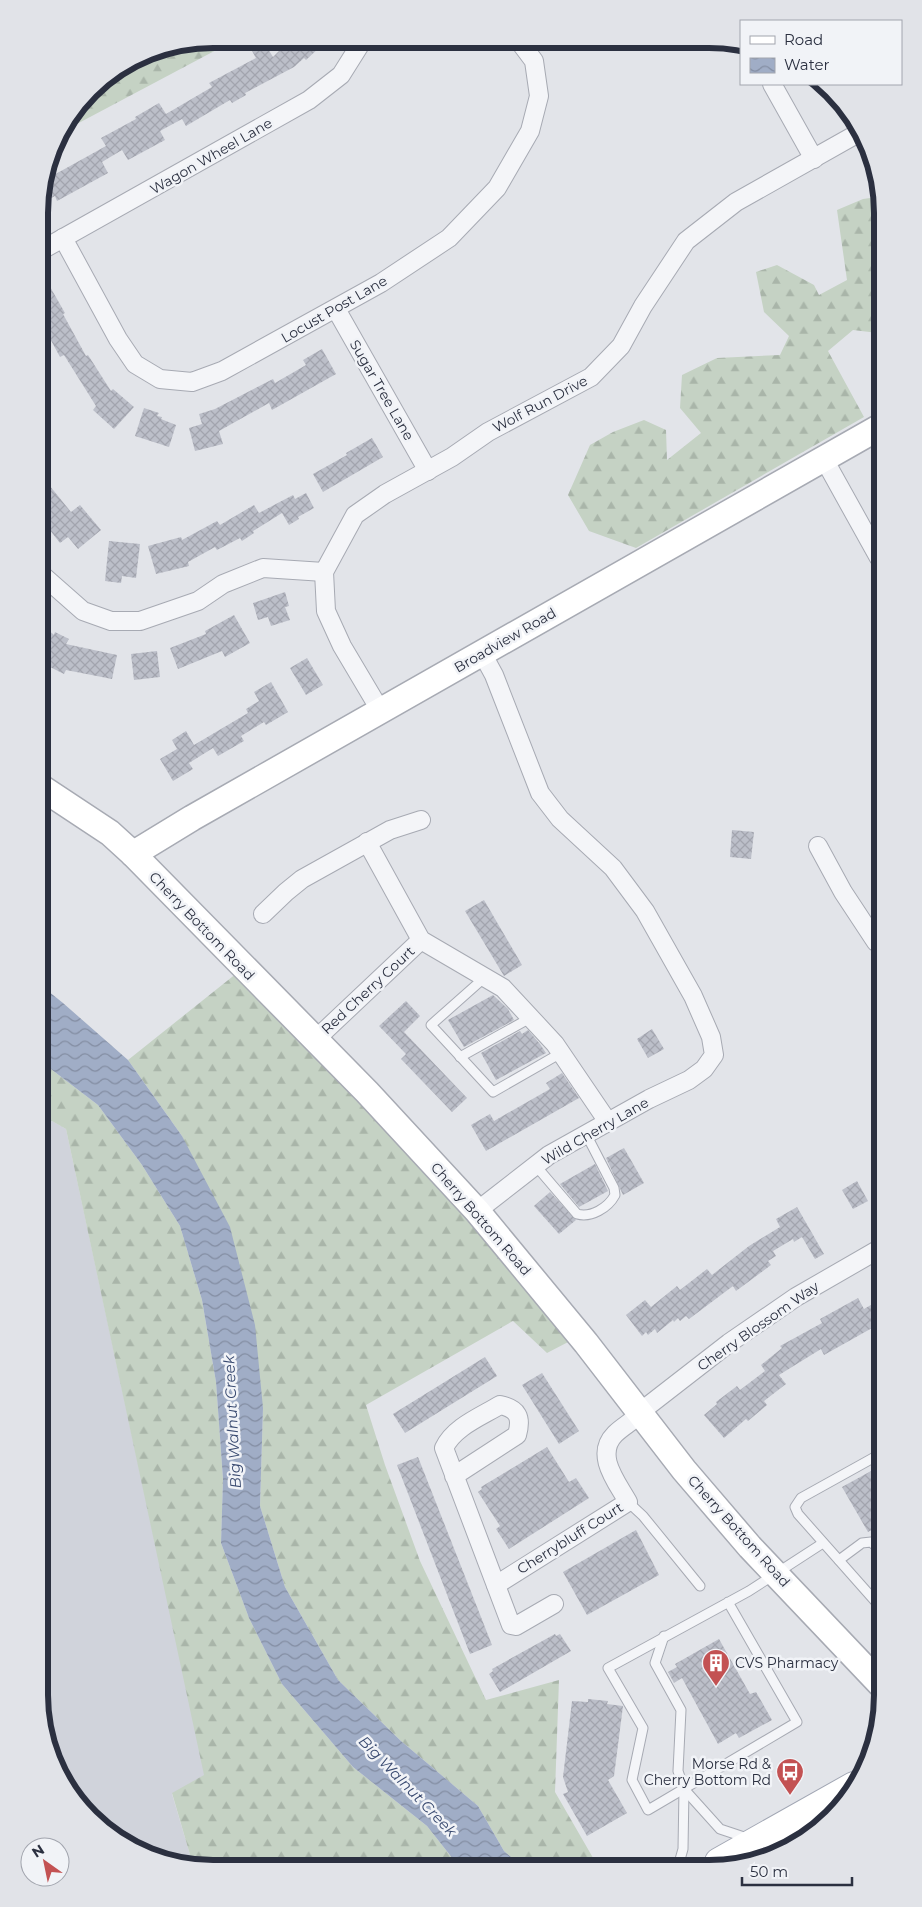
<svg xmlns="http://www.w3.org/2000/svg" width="922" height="1907" viewBox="0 0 922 1907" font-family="Montserrat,sans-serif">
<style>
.built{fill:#d0d3db}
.forest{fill:url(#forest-firs)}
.water{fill:url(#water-waves)}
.building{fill:url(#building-cross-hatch)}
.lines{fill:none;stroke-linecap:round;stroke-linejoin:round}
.lane-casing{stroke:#a7aab3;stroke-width:11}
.street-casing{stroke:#a7aab3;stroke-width:20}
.secondary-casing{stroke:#a7aab3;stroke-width:28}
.primary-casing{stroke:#a2a7b4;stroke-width:30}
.lane{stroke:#f4f5f8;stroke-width:9}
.street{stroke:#f4f5f8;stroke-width:18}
.secondary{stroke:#fff;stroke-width:25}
.primary{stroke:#fff;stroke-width:28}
.labels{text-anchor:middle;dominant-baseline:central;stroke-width:5;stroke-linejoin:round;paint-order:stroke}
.street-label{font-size:14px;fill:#2b3040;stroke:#f1f3f7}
.poi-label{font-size:14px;fill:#2b3040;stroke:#f1f3f7;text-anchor:start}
.water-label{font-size:15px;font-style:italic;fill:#394a70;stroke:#f1f3f7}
.rim{fill:none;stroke:#2b3040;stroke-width:6}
</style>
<defs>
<pattern id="forest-firs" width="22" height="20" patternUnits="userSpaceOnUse" patternTransform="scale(1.25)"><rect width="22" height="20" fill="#c5d2c4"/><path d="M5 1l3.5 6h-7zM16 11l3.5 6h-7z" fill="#a9b5a9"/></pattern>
<pattern id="water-waves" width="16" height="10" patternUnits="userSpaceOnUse" patternTransform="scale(1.25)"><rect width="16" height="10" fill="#a0adc6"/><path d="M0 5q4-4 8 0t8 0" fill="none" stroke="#838da2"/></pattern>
<pattern id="building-cross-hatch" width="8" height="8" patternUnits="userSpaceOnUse" patternTransform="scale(1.25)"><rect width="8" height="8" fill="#bcbfc9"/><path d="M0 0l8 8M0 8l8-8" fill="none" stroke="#a2a4ae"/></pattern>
</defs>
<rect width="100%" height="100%" fill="#e2e4e9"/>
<path class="built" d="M43,1116L66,1129L205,1775L172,1794L193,1865H179L98,1825L68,1791L45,1739Z"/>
<g class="forest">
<path d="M213,39H237L58,134L98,82L147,52Z"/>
<path d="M877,197L878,333L853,330L828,351L864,417L636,548L589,531L568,495L590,445L613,432L644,420L666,430L667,460L701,433L680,408L682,375L717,358L780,355L789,336L764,312L756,272L777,265L814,285L819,295L847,280L837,210L863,199Z"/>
<path d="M237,973L425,1169L572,1340L547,1353L513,1321L366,1405L385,1465L420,1561L486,1700L559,1680L555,1792L596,1863H518L504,1851L478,1806L401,1741L338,1680L285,1587L260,1506L263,1408L182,1136L128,1060Z"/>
<path d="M43,1063L98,1105L142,1165L180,1226L202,1300L216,1382L223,1479L221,1543L249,1618L282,1684L353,1767L427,1826L457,1864L193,1865L172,1793L204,1775L66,1129L43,1116Z"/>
</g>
<path class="water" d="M43,987L63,1003L128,1060L182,1136L230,1227L255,1325L263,1408L260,1506L285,1587L338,1680L401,1741L478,1806L504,1851L518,1863L457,1864L427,1826L353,1767L282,1684L249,1618L221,1543L223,1479L216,1382L202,1300L180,1226L142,1165L98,1105L43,1063Z"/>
<g class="building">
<path d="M291,39H313L320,47L306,60L304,58L294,67L245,93L246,95L232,103L230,100L186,126L182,119L160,131L165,140L128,160L122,150L102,162L108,173L57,201L55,196L44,202L40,196L43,181L106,146L101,138L136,119L135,117L159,103L166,114L212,87L209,83L256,58L252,51L265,44L273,57Z"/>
<path d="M49,285L65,313L63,314L86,356L88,355L111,391L113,389L134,407L114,429L93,410L96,406L64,355L60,357L41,322L40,290Z"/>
<path d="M322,349L336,374L272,410L269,403L219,431L223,444L195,451L189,428L202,424L199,414L215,409L273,379L275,383L306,365L303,360Z"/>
<path d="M144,408L159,413L157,416L162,417L161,419L176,425L169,447L135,436Z"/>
<path d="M372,438L383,457L323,492L313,474L347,455L346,453Z"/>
<path d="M41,475L71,512L80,505L101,530L78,549L68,537L60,543L41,519Z"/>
<path d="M306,493L314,508L298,517L299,519L289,525L282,513L253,531L254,533L242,541L240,538L217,550L215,547L188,562L189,566L156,574L148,546L181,537L182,540L217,521L220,525L254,505L259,513L293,495L295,499Z"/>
<path d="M109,541L140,544L136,578L122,576L121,583L105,581Z"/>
<path d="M285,592L289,606L285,607L290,620L271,626L268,617L258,620L253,603Z"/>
<path d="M234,615L250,643L225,657L222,651L178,669L170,648L206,634L205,631Z"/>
<path d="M41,624L54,635L55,632L69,639L66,644L117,655L112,679L66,670L64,674L42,663Z"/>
<path d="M157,651L160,677L134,680L131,654Z"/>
<path d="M307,658L323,685L306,695L290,668Z"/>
<path d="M271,682L288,712L266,725L264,722L241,736L244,741L218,756L213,748L189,763L193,769L173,781L160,759L177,749L172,740L186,731L194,745L248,713L246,709L259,701L254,692Z"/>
<path d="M732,830L754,832L751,859L730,857Z"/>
<path d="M484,900L522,965L504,976L465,911Z"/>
<path d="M493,995L508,1009L514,1020L464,1047L448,1020Z"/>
<path d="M406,1001L420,1016L404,1032L467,1098L452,1112L401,1059L406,1054L379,1026Z"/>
<path d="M652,1029L664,1049L648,1058L637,1039Z"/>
<path d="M528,1030L540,1044L546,1053L496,1080L481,1053L520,1031L522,1034Z"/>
<path d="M562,1073L579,1098L486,1151L471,1125L490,1114L494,1121L550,1089L546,1083Z"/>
<path d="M624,1148L644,1183L623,1195L606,1158Z"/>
<path d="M595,1164L608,1191L579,1207L560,1184Z"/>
<path d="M857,1181L868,1201L853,1209L842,1190Z"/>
<path d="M550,1192L576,1220L559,1234L534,1206Z"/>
<path d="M797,1207L824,1254L815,1259L802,1237L794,1242L793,1239L773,1251L776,1256L768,1261L771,1265L736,1291L733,1286L689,1319L686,1316L680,1321L678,1318L674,1322L673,1320L657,1333L655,1329L648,1335L646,1332L642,1336L626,1315L645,1300L651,1307L677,1286L680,1290L707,1269L712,1275L749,1246L780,1227L776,1219Z"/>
<path d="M858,1298L864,1309L881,1299V1323L824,1355L821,1349L779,1375L786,1384L764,1401L767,1405L748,1421L746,1419L724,1438L704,1415L717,1404L716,1402L737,1386L740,1390L765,1371L761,1365L782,1348L780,1346L822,1323L820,1319Z"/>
<path d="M485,1357L497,1376L405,1433L393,1414Z"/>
<path d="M542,1373L579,1431L559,1444L522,1385Z"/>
<path d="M547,1447L569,1482L576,1478L589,1498L509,1549L496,1529L500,1526L478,1492L482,1489L481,1487Z"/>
<path d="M418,1457L492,1645L470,1654L397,1465Z"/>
<path d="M882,1465V1524L868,1532L842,1487Z"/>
<path d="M636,1530L659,1575L587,1615L563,1572Z"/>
<path d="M555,1634L556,1636L560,1634L571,1651L500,1692L489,1674L493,1671L492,1669Z"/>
<path d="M719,1639L750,1694L756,1692L772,1720L739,1738L736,1733L718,1744L682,1678L674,1683L668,1672L677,1667L675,1664Z"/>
<path d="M588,1699L608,1701L607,1704L623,1706L614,1776L608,1780L627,1813L587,1836L563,1794L568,1792L563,1777L572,1701L588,1702Z"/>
</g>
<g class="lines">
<defs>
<g id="lane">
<path d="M484,978L431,1025L493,1092L561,1053"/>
<path d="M460,1057L532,1017"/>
<path d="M536,1166L577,1214C591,1218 608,1208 615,1195L614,1188L586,1134"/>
<path d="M882,1453L801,1498L795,1507L798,1514L883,1610"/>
<path d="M628,1502L643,1516L700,1586"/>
<path d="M839,1560L862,1543L871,1542L882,1552"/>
<path d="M728,1602L797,1722L648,1810L632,1780L643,1728L608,1668L749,1591L823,1543"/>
<path d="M664,1636L655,1663L681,1710L678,1771L684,1789L683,1849L679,1863"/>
<path d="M684,1789L720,1829L750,1839"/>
</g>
<g id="street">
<path d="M772,84L814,159"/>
<path d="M63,238L118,339L135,364L160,379L192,382L222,371L381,283L449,238L497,188L530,131L539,96L534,61L519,41"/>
<path d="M40,251L309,100L341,75L363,40"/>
<path d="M336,309L428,471"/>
<path d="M824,459L879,558"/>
<path d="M41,574L83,611L111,621H140L198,601L223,584L263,568L324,572"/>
<path d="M380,710L342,646L326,611L324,572L355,515L385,494L452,457L488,432L591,377L621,346L643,306L686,241L736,202L862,131"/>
<path d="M367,842L421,940L503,988L555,1044L608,1122"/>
<path d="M818,846L843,892L876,942L880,944"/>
<path d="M263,914L286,892L302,879L390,830L421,820"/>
<path d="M315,1040L421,940"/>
<path d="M477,1211L549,1155L649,1099L689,1080L704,1069L714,1055L711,1037L693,996L645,911L613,868L560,819L540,793L494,675L482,653"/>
<path d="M454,1476L517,1435C522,1417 518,1409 500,1405C480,1417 454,1427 444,1448L511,1625L516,1626L554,1604"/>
<path d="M496,1585L628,1502C617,1482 594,1455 615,1434C624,1425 636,1420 644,1409L729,1343L796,1297L881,1248"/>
</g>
<g id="secondary">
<path d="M42,788L110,833L133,854L367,1092L477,1211L586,1343L684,1470L750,1547L883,1687"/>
<path d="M133,854L192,818L878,428"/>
</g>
<path id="primary" d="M719,1862L854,1786"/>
</defs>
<use href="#lane" class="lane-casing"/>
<use href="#street" class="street-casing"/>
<use href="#secondary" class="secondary-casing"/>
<use href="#primary" class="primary-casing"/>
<use href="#lane" class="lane"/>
<use href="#street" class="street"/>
<use href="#secondary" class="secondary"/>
<use href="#primary" class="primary"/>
</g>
<defs>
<symbol id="building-pin" viewBox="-11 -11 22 30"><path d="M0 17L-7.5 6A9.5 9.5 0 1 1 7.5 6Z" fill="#c35253" stroke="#f1f3f7"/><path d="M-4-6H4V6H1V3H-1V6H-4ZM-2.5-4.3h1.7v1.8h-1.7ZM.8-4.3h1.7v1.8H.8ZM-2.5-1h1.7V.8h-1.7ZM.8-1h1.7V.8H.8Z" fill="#fff"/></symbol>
<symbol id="bus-pin" viewBox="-11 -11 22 30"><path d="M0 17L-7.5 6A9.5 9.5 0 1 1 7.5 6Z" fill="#c35253" stroke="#f1f3f7"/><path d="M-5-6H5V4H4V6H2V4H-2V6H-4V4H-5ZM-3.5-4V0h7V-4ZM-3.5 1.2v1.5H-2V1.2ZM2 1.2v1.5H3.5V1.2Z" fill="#fff"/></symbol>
</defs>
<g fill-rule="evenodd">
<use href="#building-pin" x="700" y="1647" width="32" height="43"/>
<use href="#bus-pin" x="774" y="1756" width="32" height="43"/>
</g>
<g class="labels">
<g class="street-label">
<text transform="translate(211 156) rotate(-30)">Wagon Wheel Lane</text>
<text transform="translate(334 309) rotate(-30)">Locust Post Lane</text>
<text transform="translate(382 390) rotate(60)">Sugar Tree Lane</text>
<text transform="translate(540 404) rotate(-28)">Wolf Run Drive</text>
<text transform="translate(505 640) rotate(-30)">Broadview Road</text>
<text transform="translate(202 926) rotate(46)">Cherry Bottom Road</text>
<text transform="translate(368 990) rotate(-43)">Red Cherry Court</text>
<text transform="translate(595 1131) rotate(-30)">Wild Cherry Lane</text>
<text transform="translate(481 1219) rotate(49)">Cherry Bottom Road</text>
<text transform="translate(758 1326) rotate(-35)">Cherry Blossom Way</text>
<text transform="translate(739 1531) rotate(48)">Cherry Bottom Road</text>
<text transform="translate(570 1538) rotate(-32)">Cherrybluff Court</text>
</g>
<g class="poi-label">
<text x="735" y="1663">CVS Pharmacy</text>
<text x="771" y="1764" text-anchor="end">Morse Rd &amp;<tspan x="771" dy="16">Cherry Bottom Rd</tspan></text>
</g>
<g class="water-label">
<text transform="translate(232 1422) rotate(-93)">Big Walnut Creek</text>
<text transform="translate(408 1786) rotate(46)">Big Walnut Creek</text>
</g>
</g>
<path d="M0 0H922V1907H0ZM213 48H709A165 165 0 0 1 874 213V1695A165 165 0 0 1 709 1860H213A165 165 0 0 1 48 1695V213A165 165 0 0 1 213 48Z" fill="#e1e3e8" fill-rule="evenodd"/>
<path class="rim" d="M213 48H709A165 165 0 0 1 874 213V1695A165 165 0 0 1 709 1860H213A165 165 0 0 1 48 1695V213A165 165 0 0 1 213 48Z"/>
<rect x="740" y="20" width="162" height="65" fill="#f1f3f7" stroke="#a2a5ae"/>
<rect x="750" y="36" width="25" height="8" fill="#ffffff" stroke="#a2a5ae"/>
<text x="784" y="45" font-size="15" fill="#2b3040">Road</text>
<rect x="750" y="58" width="25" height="15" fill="url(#water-waves)" stroke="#a2a5ae"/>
<text x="784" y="70" font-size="15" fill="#2b3040">Water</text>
<g transform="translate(45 1862) rotate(327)"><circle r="24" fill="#f1f3f7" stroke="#a2a5ae"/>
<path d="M0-4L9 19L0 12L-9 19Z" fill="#c35253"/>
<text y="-8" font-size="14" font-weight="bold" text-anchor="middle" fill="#2b3040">N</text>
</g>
<path d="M742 1877v8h110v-8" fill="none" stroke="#2b3040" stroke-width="2.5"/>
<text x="750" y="1877" font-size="15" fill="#2b3040" stroke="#f1f3f7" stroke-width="4" paint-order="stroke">50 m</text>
</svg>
